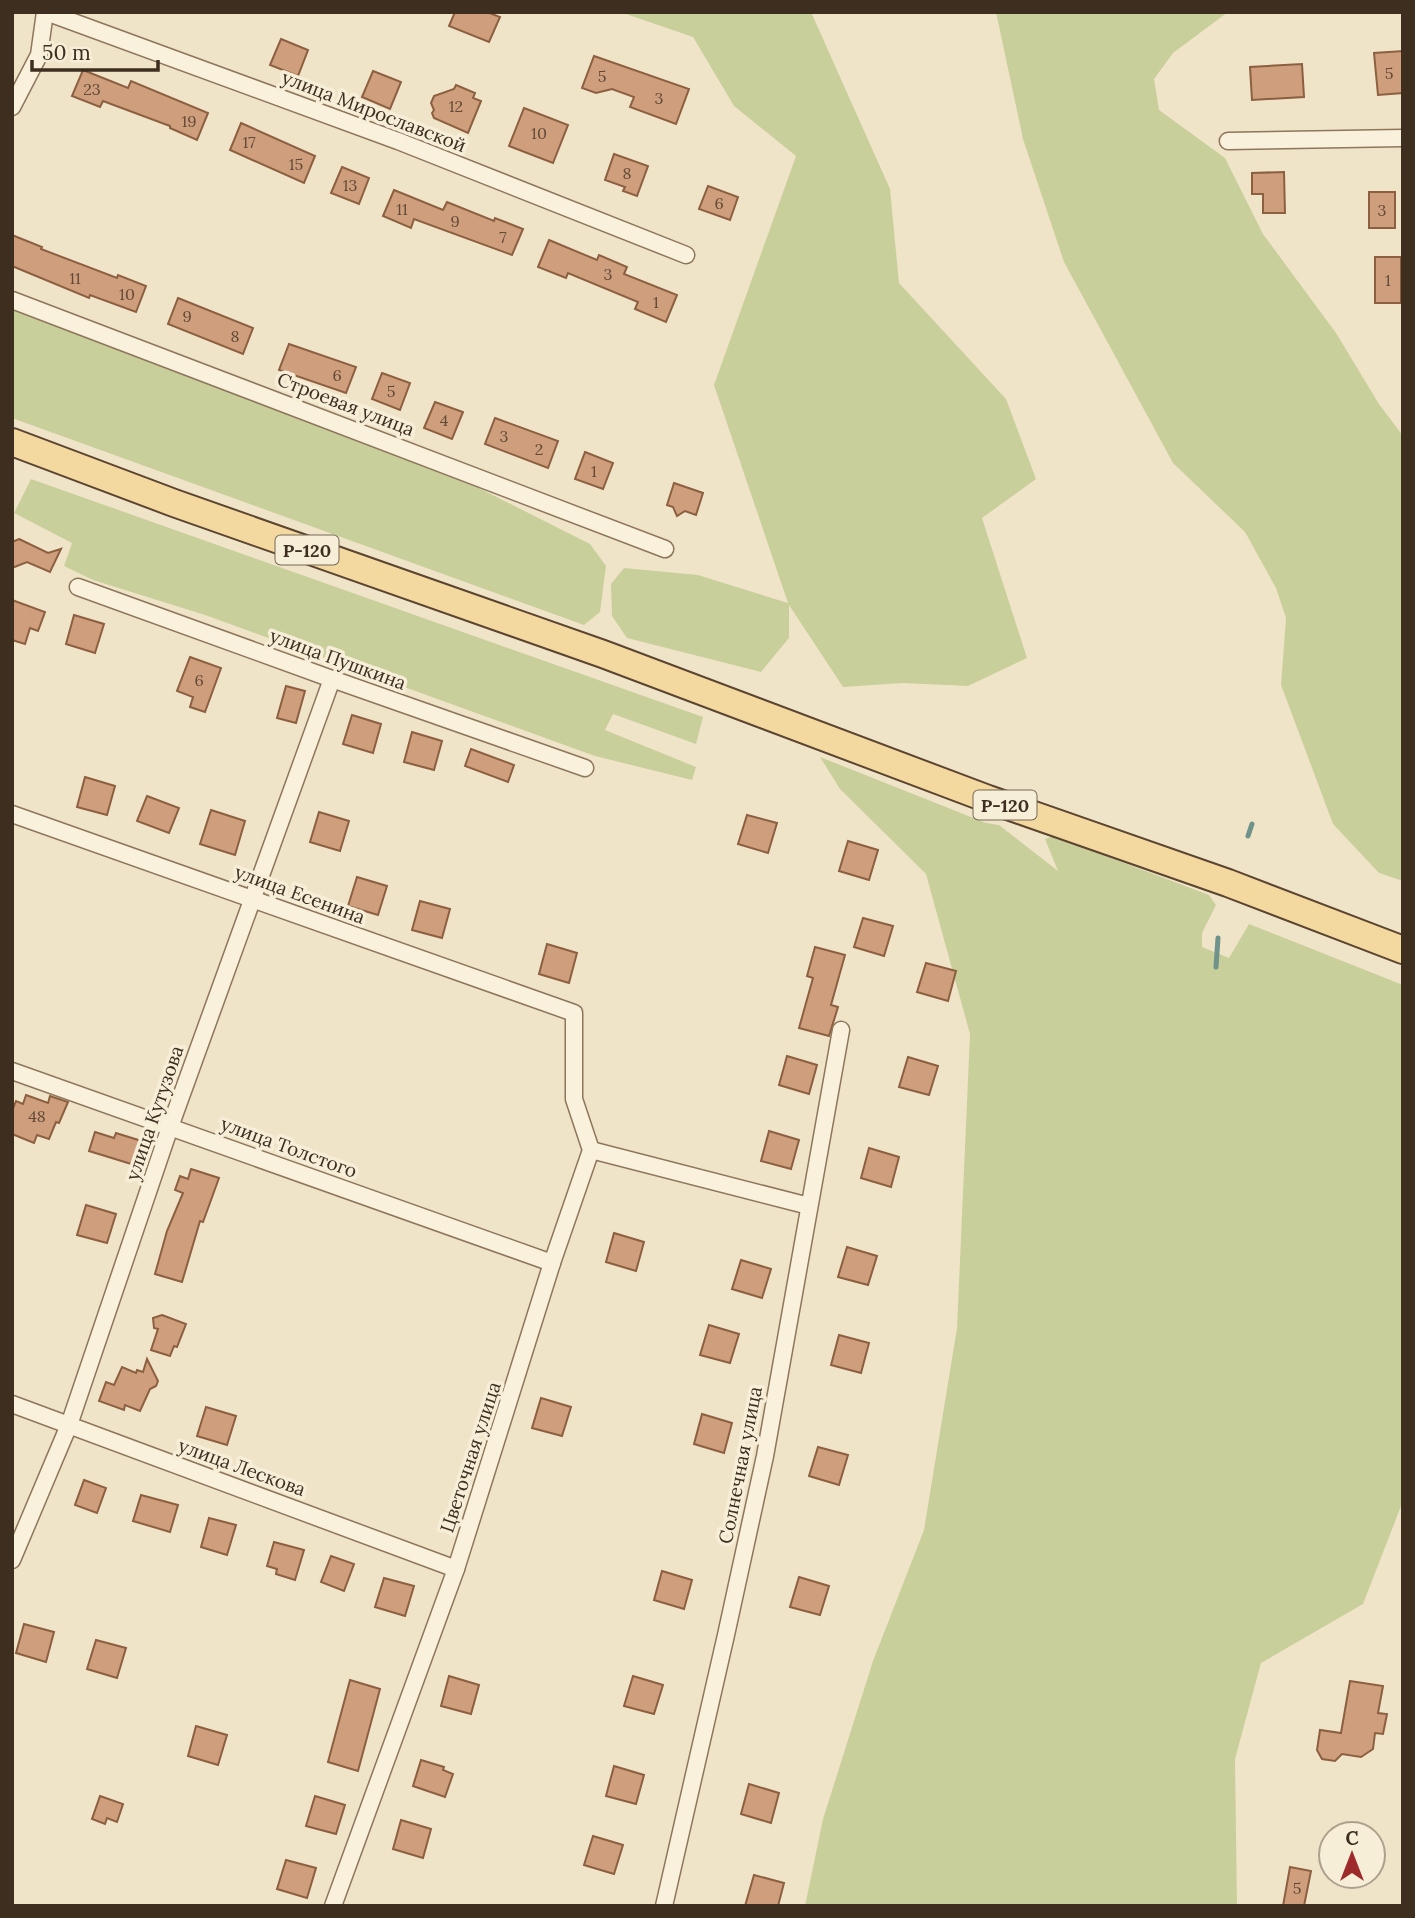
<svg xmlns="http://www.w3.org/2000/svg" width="1415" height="1918" viewBox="0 0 1415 1918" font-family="Lora,serif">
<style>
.green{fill:#c9cf9b}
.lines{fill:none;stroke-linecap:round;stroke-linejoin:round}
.stream{stroke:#6f938a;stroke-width:5}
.building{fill:#cf9f7d;stroke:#8d5f41;stroke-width:2}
.minor-casing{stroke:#8d765c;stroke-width:19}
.primary-casing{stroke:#5b4430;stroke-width:30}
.minor{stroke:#faf1dc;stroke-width:16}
.primary{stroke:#f3d9a0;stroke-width:26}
.labels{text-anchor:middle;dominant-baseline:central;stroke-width:7;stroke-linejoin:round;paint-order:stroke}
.number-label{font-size:16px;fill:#624a37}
.shield{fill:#f7eed8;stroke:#756857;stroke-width:2}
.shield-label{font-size:18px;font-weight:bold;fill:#3d2e20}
.street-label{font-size:19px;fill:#3d2e20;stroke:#f7eed8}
</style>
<rect width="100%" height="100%" fill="#f0e4c8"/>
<g class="green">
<path d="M620,12H811L890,189L899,283L1006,399L1036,479L982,518L1027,658L968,686L903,683L843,687L789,605V638L761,672L627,638L612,616L611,584L624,568L698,575L788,603L714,385L796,156L734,106L693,37Z"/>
<path d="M996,12H1228L1173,53L1154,79L1159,110L1225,158L1263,234L1336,333L1379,404L1403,436V881L1379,873L1333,824L1281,685L1286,618L1276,588L1245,532L1173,463L1064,262L1023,139Z"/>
<path d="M12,303L433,465L590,544L606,566L600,612L584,625L12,418Z"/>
<path d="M31,479L703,717L696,744L613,714L605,730L696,767L692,780L595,756L205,615L93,580L64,566L72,543L14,513Z"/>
<path d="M820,757L986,823L999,825L1058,871L1045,839L1053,836L1209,895L1216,905L1202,933V947L1229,958L1249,924L1403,985V1501L1363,1604L1261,1663L1235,1759L1237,1906H805L823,1819L873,1661L924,1530L957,1328L970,1034L926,874L840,789Z"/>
</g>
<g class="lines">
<g class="stream">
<path d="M1248,836L1252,824"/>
<path d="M1216,967L1218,938"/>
</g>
</g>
<g class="building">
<path d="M455,12H487L500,17L489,42L449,26Z"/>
<path d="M281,39L308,50L298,76L270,65Z"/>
<path d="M1403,51V93L1378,95L1374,53Z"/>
<path d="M594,56L689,89L676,124L630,107L634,97L612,89L596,93L582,88Z"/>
<path d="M1302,64L1304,97L1252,100L1250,67Z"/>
<path d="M83,70L128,88L131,81L208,113L197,140L170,128V126L103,101L100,107L72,96Z"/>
<path d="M373,71L401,82L390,109L362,97Z"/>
<path d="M456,85L475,93L473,98L481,101L468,133L434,118L432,113L434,110L431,103L434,96L454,89Z"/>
<path d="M524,108L568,125L553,163L509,146Z"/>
<path d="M241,123L315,156L304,183L230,150Z"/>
<path d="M614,154L648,166L637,196L623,191L625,187L605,180Z"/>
<path d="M342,167L369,178L359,204L331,193Z"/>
<path d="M1284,172L1285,213H1263V194H1252V173Z"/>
<path d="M708,186L738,197L730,220L699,209Z"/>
<path d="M394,190L443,210L447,202L494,221L495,218L523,229L512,255L414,219L411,228L383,216Z"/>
<rect x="1369" y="192" width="26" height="36"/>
<path d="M12,235L42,247L41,249L117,278L118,275L146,286L136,312L90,295L89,298L12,266Z"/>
<path d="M549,240L597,260L599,255L627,267L624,274L677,295L666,322L635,309L638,302L568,273L566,278L538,267Z"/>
<rect x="1375" y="257" width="26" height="46"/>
<path d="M178,298L253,328L243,354L168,324Z"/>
<path d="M289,344L356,367L346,393L279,370Z"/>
<path d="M382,373L410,383L400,410L372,399Z"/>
<path d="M435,402L463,412L452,439L424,428Z"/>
<path d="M495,418L558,441L548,468L485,444Z"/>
<path d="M585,452L613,463L603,489L575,479Z"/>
<path d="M674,483L703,493L696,515L685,511L677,516L673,507L667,505Z"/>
<path d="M19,539L48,553L61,549L50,572L27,562L12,568V542Z"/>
<path d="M12,600L45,612L38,631L30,628L25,644L12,640Z"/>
<path d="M74,615L104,624L95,653L66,644Z"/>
<path d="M190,657L221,668L205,712L190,707L193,697L177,691Z"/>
<path d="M286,686L305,691L296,723L277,718Z"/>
<path d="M352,715L381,724L373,753L343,744Z"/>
<path d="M412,732L442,741L434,770L404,762Z"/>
<path d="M471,749L514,765L508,782L465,766Z"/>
<path d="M85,777L115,786L107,815L77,807Z"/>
<path d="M147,796L179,808L169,833L137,821Z"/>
<path d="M211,810L245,821L235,855L200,844Z"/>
<path d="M319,812L349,821L340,851L310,842Z"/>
<path d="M747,815L777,823L768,853L738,844Z"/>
<path d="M848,841L878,850L869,880L839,871Z"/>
<path d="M357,877L387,886L378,915L348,906Z"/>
<path d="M420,901L450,909L442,938L412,930Z"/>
<path d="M863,918L893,926L884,956L854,947Z"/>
<path d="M547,944L577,953L569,983L539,974Z"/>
<path d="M815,947L845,955L831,1005L838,1007L829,1036L799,1028L813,978L807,976Z"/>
<path d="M926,963L956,971L948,1001L917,992Z"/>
<path d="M787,1056L817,1065L809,1094L779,1085Z"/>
<path d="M908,1057L938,1066L929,1095L899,1087Z"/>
<path d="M26,1095L48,1103L50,1096L68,1102L59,1123L56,1122L49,1139L37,1135L34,1143L12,1134V1111L16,1101L23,1104Z"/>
<path d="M769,1131L799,1140L791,1169L761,1161Z"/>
<path d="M95,1132L114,1138L116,1133L148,1143L141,1167L89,1151Z"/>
<path d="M869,1148L899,1157L891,1187L861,1178Z"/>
<path d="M191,1169L219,1178L203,1222L200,1221L182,1282L155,1274L167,1231L183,1193L175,1190L180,1176L188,1179Z"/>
<path d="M86,1205L116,1214L107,1243L77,1235Z"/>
<path d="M614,1233L644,1242L636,1271L606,1262Z"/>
<path d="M847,1247L877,1256L868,1285L838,1277Z"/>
<path d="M741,1260L771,1269L762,1298L732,1289Z"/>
<path d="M162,1315L186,1324L177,1347L174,1346L170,1356L151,1350L158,1329L154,1328L153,1318Z"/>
<path d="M709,1325L739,1334L730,1363L700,1355Z"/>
<path d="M839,1335L869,1343L861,1373L831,1365Z"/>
<path d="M147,1359L158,1381L156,1386L150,1389L140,1411L125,1405L124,1410L99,1401L106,1382L114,1385L122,1367L136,1373L137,1370L143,1372Z"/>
<path d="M541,1398L571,1407L562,1436L532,1428Z"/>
<path d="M206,1407L236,1416L227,1445L197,1436Z"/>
<path d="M702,1414L732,1423L724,1453L694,1444Z"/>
<path d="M818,1447L848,1455L839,1485L809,1476Z"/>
<path d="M84,1480L106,1488L97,1513L75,1505Z"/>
<path d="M141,1495L178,1505L170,1532L133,1521Z"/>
<path d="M209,1518L236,1525L227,1555L201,1547Z"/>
<path d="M274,1542L304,1550L295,1580L276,1574L277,1569L267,1566Z"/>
<path d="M331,1556L354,1564L344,1591L321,1582Z"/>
<path d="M662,1571L692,1580L684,1609L654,1600Z"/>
<path d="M799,1577L829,1586L820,1615L790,1607Z"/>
<path d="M384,1578L414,1586L405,1616L375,1607Z"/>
<path d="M24,1624L54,1632L46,1662L16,1653Z"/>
<path d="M96,1640L126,1648L117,1678L87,1669Z"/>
<path d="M449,1676L479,1685L471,1714L441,1706Z"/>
<path d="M633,1676L663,1685L654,1714L624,1706Z"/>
<path d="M350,1680L380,1689L358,1771L328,1762Z"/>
<path d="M1350,1681L1383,1686L1378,1713L1387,1714L1383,1734L1375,1733L1373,1749L1361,1757L1342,1754L1335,1761L1322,1759L1317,1750L1320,1730L1341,1733Z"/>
<path d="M196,1726L227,1735L218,1765L188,1756Z"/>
<path d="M421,1760L444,1767L443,1770L453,1774L445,1797L413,1786Z"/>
<path d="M614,1766L644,1775L636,1804L606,1796Z"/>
<path d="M749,1784L779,1793L771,1823L741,1814Z"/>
<path d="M100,1796L123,1804L117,1822L107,1818L105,1824L92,1819Z"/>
<path d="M315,1796L345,1805L336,1834L306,1826Z"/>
<path d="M401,1820L431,1829L423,1858L393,1849Z"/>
<path d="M593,1836L623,1845L614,1874L584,1865Z"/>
<path d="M286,1860L316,1868L307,1898L277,1889Z"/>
<path d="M1290,1867L1311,1871L1304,1906H1283Z"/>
<path d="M754,1875L784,1883L778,1906H745Z"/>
</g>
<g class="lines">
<defs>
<g id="minor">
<path d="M46,12L398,141L686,255"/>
<path d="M12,107L39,55L45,12"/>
<path d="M1228,141L1403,138"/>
<path d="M12,300L665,549"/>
<path d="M78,587L332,679L585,768"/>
<path d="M12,814L574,1013V1099L591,1150L552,1263L456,1569L333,1906"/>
<path d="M12,1071L552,1263"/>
<path d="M591,1150L809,1206"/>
<path d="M12,1404L456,1569"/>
<path d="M12,1560L69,1425L170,1127L332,679"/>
<path d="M664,1906L726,1635L765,1456L841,1030"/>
</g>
<path id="primary" d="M12,442L174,503L603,654L988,799L1228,883L1403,950"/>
</defs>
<use href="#minor" class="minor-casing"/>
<use href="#primary" class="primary-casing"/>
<use href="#minor" class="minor"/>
<use href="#primary" class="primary"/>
</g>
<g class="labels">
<g class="number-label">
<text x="1389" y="73">5</text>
<text x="602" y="76">5</text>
<text x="92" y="89">23</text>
<text x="659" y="98">3</text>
<text x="456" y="106">12</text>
<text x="189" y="121">19</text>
<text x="539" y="133">10</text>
<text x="249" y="142">17</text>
<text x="296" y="164">15</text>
<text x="627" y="173">8</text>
<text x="350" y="185">13</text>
<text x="719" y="203">6</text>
<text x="402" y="209">11</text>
<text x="1382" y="210">3</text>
<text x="455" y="221">9</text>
<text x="503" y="237">7</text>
<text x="608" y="274">3</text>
<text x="75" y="278">11</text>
<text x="1388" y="280">1</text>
<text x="127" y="294">10</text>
<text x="656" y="302">1</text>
<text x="187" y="316">9</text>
<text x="235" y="336">8</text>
<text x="337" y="375">6</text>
<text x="391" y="391">5</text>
<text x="444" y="420">4</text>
<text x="504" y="436">3</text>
<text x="539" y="449">2</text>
<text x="594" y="471">1</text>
<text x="199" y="680">6</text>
<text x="37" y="1116">48</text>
<text x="1297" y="1888">5</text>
</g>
<g class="shield">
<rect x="275.5" y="535.5" width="63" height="29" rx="5"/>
<rect x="973.5" y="790.5" width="63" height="29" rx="5"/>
</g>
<g class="shield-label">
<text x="307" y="550">Р-120</text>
<text x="1005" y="805">Р-120</text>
</g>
<g class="street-label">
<text transform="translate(374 111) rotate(21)">улица Мирославской</text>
<text transform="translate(346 404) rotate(21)">Строевая улица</text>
<text transform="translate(338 659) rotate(20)">улица Пушкина</text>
<text transform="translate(300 894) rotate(20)">улица Есенина</text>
<text transform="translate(154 1113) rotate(-71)">улица Кутузова</text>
<text transform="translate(289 1147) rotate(20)">улица Толстого</text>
<text transform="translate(470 1457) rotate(-72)">Цветочная улица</text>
<text transform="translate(740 1465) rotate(-79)">Солнечная улица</text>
<text transform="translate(242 1467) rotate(20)">улица Лескова</text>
</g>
</g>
<rect width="1415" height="1918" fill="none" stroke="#3d2e20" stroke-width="28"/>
<g transform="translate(1352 1855)"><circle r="33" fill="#f7eed8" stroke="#ada18e" stroke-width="2"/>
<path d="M0-5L12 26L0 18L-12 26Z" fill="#9e2a2b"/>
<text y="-10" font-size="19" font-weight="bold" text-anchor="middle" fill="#3d2e20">С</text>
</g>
<path d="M32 60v10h126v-10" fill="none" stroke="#3d2e20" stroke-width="3.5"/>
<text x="42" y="60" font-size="21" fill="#3d2e20" stroke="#f7eed8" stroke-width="5" paint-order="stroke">50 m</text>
</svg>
